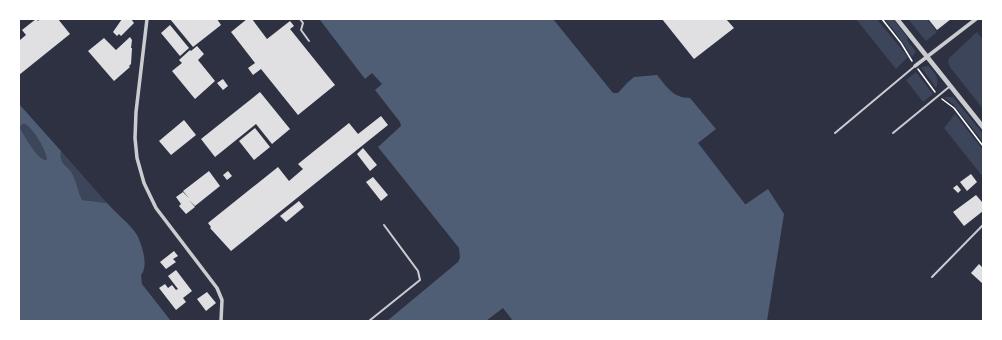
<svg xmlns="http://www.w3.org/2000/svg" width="1002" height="340" viewBox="0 0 1002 340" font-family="'Work Sans',sans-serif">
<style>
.green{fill:#3c4559}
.water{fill:#4f5d75;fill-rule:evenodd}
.building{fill:#e0e0e3}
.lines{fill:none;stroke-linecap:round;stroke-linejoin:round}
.path{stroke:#fff;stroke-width:1.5}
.service{stroke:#caccd0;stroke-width:2}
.minor{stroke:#caccd0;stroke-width:3.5}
.tertiary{stroke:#caccd0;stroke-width:4.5}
</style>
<rect width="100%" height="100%" fill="#2d3142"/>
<g class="green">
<path d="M856,19H877L908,57L896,69Z"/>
<path d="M885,19H893L908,38L907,40L916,52L912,57L904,44Z"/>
<path d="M908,19H927L937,32L936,33L926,41Z"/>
<path d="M977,32L983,40V109L950,67L948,62L949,58Z"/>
<path d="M929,66C935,74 940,78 936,88L921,67Z"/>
<path d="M916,72L933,94L923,102L906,80Z"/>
<path d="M944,97H953L983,134V142L954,105Z"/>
<path d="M955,114L983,150V177L944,128Z"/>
<path d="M22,124H25C33,128 46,150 47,159L45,160C37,158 23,136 20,127Z"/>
<path d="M61,151L107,203L82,200C78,192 77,183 73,175C68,164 59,166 61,151Z"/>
</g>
<g class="water">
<path d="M321,19H553L613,93H618L627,83L634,77L657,75C667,87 673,98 690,98L716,129L698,143L745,204H746L768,189L784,214L767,321H513L503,308L486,321H387L458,262L460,258L459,248L378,147L401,126L400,122L375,90L382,84L372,73L365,79L320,20Z"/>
<path d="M19,104L61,151C59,166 68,164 73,175C77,183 78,192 82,200L107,203C115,212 131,225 137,235C142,245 149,266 141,275L142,284L171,321H19ZM22,124H25C33,128 46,150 47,159L45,160C37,158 23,135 20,127Z"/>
</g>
<g class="building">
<path d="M36,19L38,21L40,19H58L70,34L19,75V39L20,40L26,35L22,30Z"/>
<path d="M122,19L124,20L131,19L134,23L121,36L119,34L117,36L113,32Z"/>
<path d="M170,19H217L221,25L193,47Z"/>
<path d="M247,19H252L267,39L290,21L294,26L290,29L335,85L298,115L261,69L253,75L248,68L255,63L231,32Z"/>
<path d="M662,19H726L734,28L694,59Z"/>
<path d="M930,19H951L937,30L929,20Z"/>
<path d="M170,25L189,48L180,56L161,33Z"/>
<path d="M130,37L132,40L131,48H132L131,64L129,66L130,67L114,81L88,51L104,38L116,50Z"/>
<path d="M197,46L204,54L198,60L215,81L195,99L172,71L182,63L179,60L190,50L191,51Z"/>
<path d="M223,79L228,86L223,90L217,83Z"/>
<path d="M260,92L290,129L272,144L256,124L215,157L201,139Z"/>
<path d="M381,116L388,125L231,251L210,228L211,227L208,223L278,167L289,181L303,169L298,164L349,123L358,134Z"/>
<path d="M184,120L196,135L171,155L159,141Z"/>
<path d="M255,128L270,147L254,160L239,141Z"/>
<path d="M363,148L377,165L370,171L357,154Z"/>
<path d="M209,171L220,186L195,206L189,200L195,207L186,214L179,206L181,204L176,197L183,192L189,198L183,191Z"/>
<path d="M228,171L232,176L227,180L223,175Z"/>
<path d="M971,174L977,182L967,191L960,182Z"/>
<path d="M373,177L388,195L381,201L366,182Z"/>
<path d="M957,185L961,190L958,193L953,188Z"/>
<path d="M976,195L982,202L983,211L964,226L953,212Z"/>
<path d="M299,201L304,207L286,222L280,216Z"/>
<path d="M174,251L178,256L173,259L176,262L166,269L160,262Z"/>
<path d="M979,264L983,268V284L971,273Z"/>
<path d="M176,270L192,291L183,298L186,302L176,310L159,288L165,284L168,288L172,285L176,290L178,289L168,276Z"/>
<path d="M207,292L216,303L206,311L197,299Z"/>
</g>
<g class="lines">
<g class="path">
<path d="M882,19L901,43L912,61"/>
<path d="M918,69L935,92"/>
<path d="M942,99L954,108L983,146"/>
</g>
<g class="service">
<path d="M300,19L303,23L301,30L309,41"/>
<path d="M835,133L915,66"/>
<path d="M893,133L949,87"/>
<path d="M932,277L983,225"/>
<path d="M369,321L420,280L418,271L384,225"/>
</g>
<g class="minor">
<path d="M147,19L136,112L135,138L137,158L144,183L156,208L217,288L222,300L221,321"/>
<path d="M915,66L976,19"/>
</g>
<path class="tertiary" d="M897,19L983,127"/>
</g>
<rect width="1002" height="340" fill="none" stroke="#ffffff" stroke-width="40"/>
</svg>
